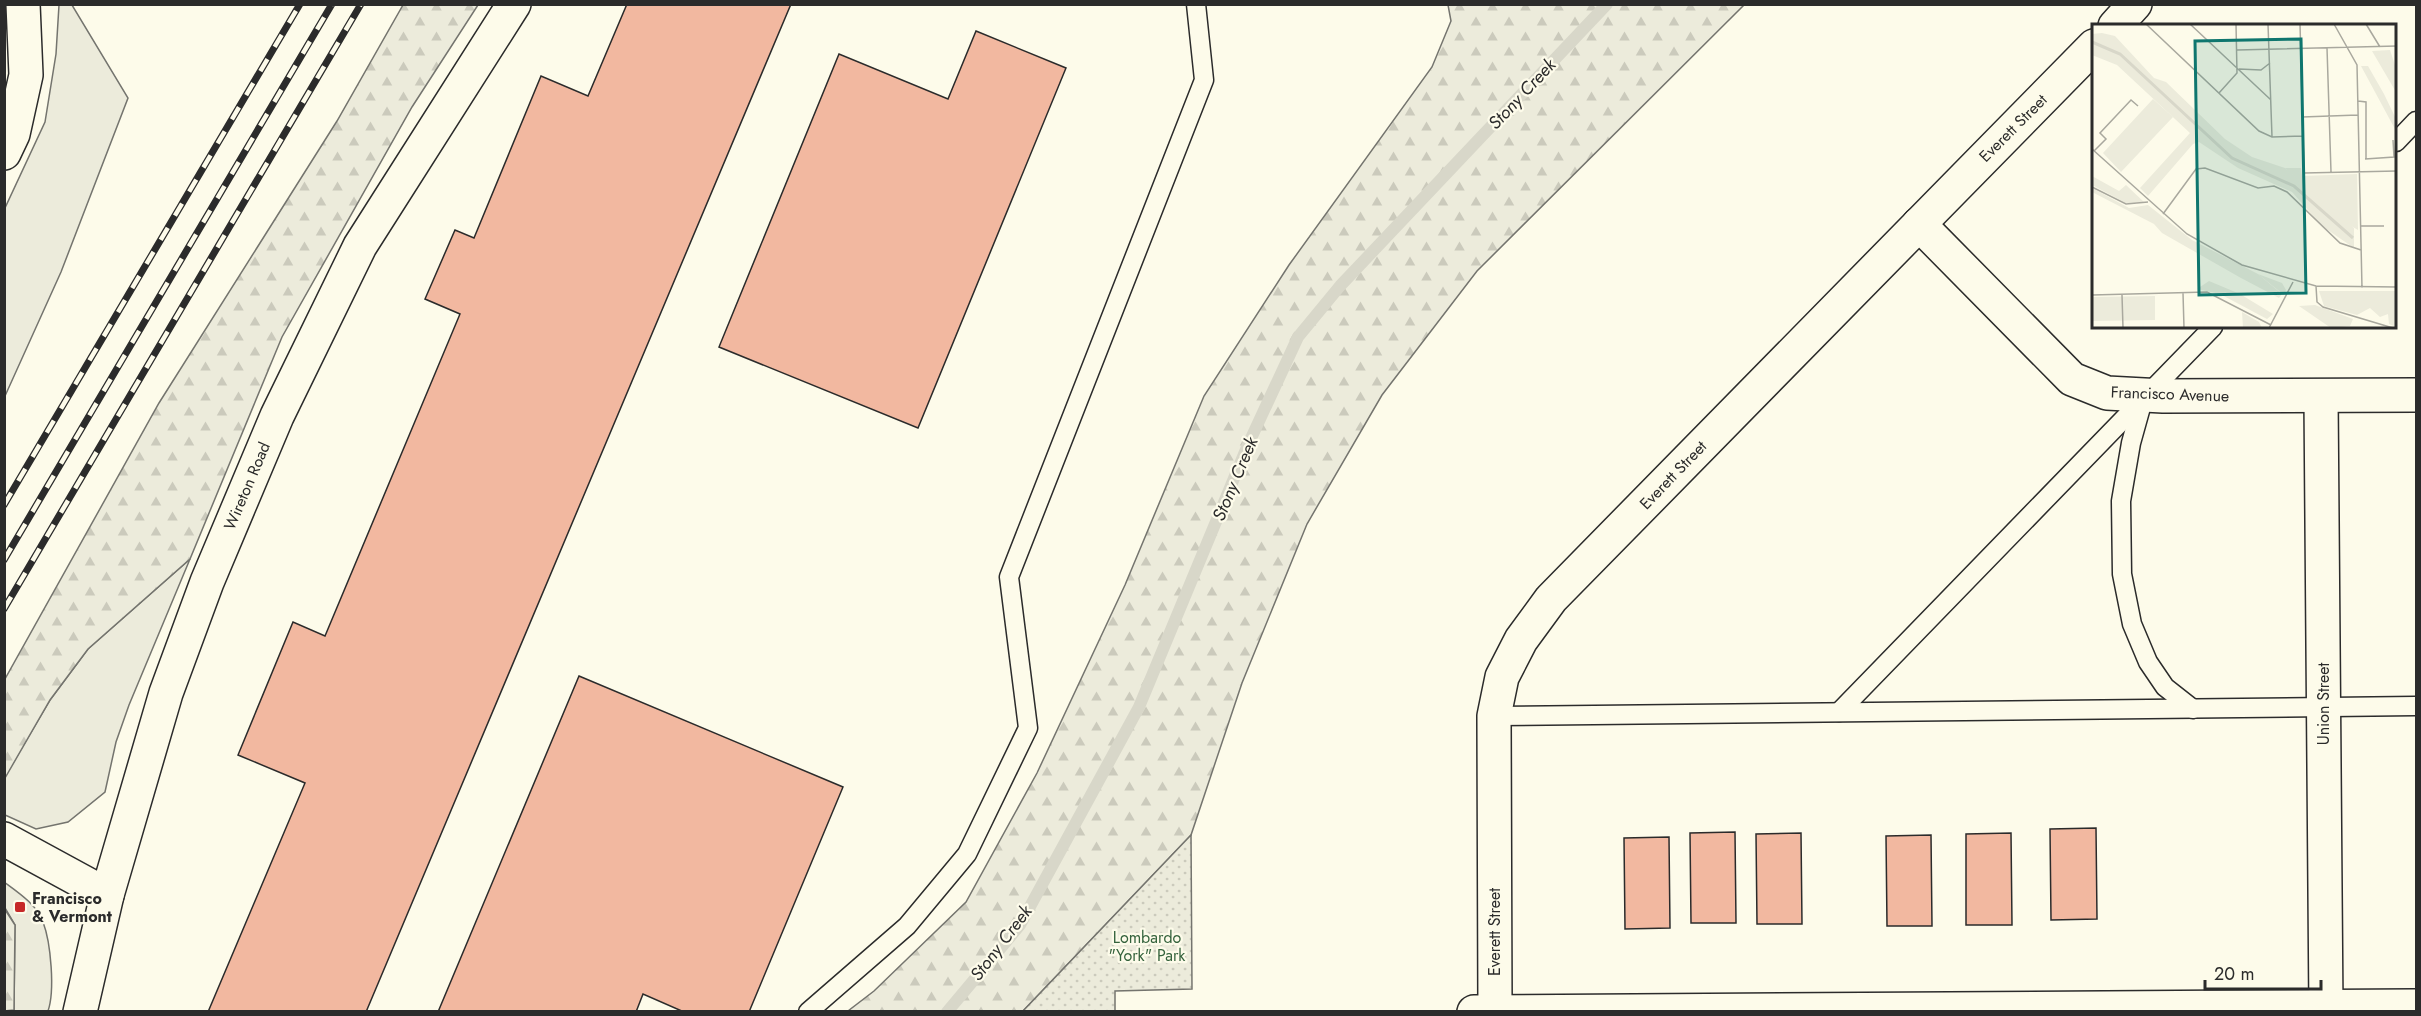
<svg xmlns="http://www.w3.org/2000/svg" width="2421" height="1016" viewBox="0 0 2421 1016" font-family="Jost,sans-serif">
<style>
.grass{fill:#ecebdb;stroke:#74746e;stroke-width:1.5}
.forest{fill:url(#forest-firs);stroke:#74746e;stroke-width:1.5}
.park{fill:url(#park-dots);stroke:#74746e;stroke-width:1.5}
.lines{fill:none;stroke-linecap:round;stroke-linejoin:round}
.stream{stroke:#d8d7c9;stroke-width:12}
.building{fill:#f2b8a0;stroke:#2b2b2b;stroke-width:1.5}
.service-casing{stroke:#2b2b2b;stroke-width:21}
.minor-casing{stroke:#2b2b2b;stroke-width:36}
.tertiary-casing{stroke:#2b2b2b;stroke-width:36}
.service{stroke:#fdfbea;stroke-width:18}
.minor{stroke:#fdfbea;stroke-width:33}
.tertiary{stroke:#fdfbea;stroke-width:33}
.rail-casing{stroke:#2b2b2b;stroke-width:7}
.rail{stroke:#fdfbea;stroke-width:4.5;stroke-dasharray:14;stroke-linecap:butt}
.poi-dot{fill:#c62828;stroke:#fdfbea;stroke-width:2}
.labels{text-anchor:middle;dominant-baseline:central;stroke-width:4.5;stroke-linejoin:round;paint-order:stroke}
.street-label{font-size:16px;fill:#2b2b2b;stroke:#fdfbea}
.poi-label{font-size:16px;font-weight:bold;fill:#2b2b2b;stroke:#fdfbea;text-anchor:start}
.park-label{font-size:16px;fill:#34623c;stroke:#fdfbea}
.water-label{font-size:18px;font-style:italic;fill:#2b2b2b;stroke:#fdfbea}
.inset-river{fill:none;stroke:#d8d7c9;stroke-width:3}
.inset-road{fill:none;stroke:#a9a89e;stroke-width:1.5}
.view{fill:#0f766e;fill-opacity:0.15;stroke:#0f766e;stroke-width:3}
.inset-edge{fill:none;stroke:#2b2b2b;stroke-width:3}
</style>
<defs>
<pattern id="forest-firs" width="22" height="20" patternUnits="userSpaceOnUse" patternTransform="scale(1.5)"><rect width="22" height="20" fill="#ecebdb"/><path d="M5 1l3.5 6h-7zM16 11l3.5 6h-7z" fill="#cbcabc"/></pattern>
<pattern id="park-dots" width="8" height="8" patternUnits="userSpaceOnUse" patternTransform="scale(1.5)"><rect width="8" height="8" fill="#ecebdb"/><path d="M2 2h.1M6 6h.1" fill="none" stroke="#cbcabc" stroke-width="1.8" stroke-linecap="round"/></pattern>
</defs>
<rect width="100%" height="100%" fill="#fdfbea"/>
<g class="grass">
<path d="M59,5H72L128,98L61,272L5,396V208L45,122L56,54Z"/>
<path d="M190,559L129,705L116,742L105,792L68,822L36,829L5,815L4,778L50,700L88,649Z"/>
<path d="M4,882C19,893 37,905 43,922C51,943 55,991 48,1011H8L14,1010L15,925L5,908Z"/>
</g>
<g class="forest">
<path d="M403,5H478L412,107L282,337L190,559L88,649L50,700L5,778V679L159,403L337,121Z"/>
<path d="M1448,5H1744L1477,271L1382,395L1307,524L1242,683L1191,835L1023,1011H848L874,991L966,902L1037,773L1125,585L1204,396L1289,265L1432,67L1451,21Z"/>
<path d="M4,908L15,925L14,1010L4,1011Z"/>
</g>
<path class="park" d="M1191,835L1192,989L1115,991V1011H1023Z"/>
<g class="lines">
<path class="stream" d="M947,1012L1020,925L1139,707L1247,447L1298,337L1340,286L1607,4"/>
</g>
<g class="building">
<path d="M627,4H791L366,1012H208L305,783L238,755L293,622L325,636L460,314L425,299L455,230L474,238L541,76L588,96Z"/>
<path d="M976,31L1066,68L918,428L719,347L839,54L948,99Z"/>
<path d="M579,676L843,787L749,1012H684L643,994L636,1012H438Z"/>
<path d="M2096,828L2097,919L2051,920L2050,829Z"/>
<path d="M1735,832L1736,923H1691L1690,833Z"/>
<path d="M1801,833L1802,924H1757L1756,834Z"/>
<path d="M2011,833L2012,925H1966V834Z"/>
<path d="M1931,835L1932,926H1887L1886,836Z"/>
<path d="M1669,837L1670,928L1625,929L1624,838Z"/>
</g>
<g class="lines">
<defs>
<g id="service">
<path d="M2396,142L2416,121"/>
<path d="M2143,400L2131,443L2121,501L2122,574L2132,624L2148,662L2165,687L2193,709"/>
<path d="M1839,712L2213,327"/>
<path d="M1494,716L2416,706"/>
<path d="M808,1012L907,926L967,854L1028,728L1009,577L1204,80L1196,4"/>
</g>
<g id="minor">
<path d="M2115,26L2135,4"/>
<path d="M4,153L13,134L26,75L23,4"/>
<path d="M1919,224L2072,379L2107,393L2163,396L2416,395"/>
<path d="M2321,397L2326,1012"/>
<path d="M1495,1011L1494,716L1502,677L1521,640L1551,599L2094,46"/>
<path d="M1474,1012L2416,1006"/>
</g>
<g id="tertiary">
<path d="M4,839L107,895"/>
<path d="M80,1012L107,895L166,693L207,582L277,416L360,246L514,4"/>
</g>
</defs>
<use href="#service" class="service-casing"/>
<use href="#minor" class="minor-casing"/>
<use href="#tertiary" class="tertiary-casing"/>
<use href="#service" class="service"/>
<use href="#minor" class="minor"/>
<use href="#tertiary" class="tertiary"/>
<defs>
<g id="rail">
<path d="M4,505L300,4"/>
<path d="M4,560L332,4"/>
<path d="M4,609L361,4"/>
</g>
</defs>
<use href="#rail" class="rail-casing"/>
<use href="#rail" class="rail"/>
</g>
<rect class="poi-dot" x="14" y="901" width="12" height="12" rx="3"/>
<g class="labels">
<g class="street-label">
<text transform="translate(2013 128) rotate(-45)">Everett Street</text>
<text transform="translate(2170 394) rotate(2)">Francisco Avenue</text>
<text transform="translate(1673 475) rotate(-46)">Everett Street</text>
<text transform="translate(247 486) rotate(-67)">Wireton Road</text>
<text transform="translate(2323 704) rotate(-90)">Union Street</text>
<text transform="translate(1494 932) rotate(-90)">Everett Street</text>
</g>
<g class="poi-label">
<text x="32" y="898">Francisco<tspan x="32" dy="18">&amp; Vermont</tspan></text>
</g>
<g class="park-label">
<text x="1147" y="937">Lombardo<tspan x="1147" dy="18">"York" Park</tspan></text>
</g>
<g class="water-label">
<text transform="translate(1522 94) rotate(-47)">Stony Creek</text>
<text transform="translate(1235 479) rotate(-67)">Stony Creek</text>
<text transform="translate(1001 943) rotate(-53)">Stony Creek</text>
</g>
</g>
<g transform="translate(2092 24)">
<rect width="304" height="304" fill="#fdfbea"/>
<path d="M298,26L304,44V68L280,27ZM61,75L81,93L29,148L11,129ZM166,250L190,259L194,266L192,271ZM117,257L148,270L181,290L175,295L128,270L105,265ZM150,288L167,298L170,304H151Z" fill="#ecebdb"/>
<path d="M10,9L23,12L62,54L74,58L133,115L160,133L193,144L262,204V224L230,202L200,168L146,144L107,118L101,120L56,172L48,164L98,109L25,41L0,31V10ZM269,42H276L292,70L304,95V107ZM0,152L27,167L34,161L53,179H34L0,161ZM0,164L37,184L56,181L100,216L166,250L190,270L187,274L149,254L70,209L62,200L0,168ZM227,267H304V303L297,300L296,290L288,293L278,284L265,291L232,282ZM63,272V296L0,297V273ZM223,281L261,295L258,302L239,304L207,282Z" fill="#ecebdb"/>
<path d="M193,144H209L210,152L265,150L266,206L247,195Z" fill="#ecebdb"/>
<path class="inset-river" d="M0,18L28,30L140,134L202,162L261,214"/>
<path class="inset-road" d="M54,0L167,107L180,113L211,112M98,0L179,76M176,0L180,113M208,0L212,149L305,147M242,0L265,41L270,264M274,0L288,23M235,24L239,148M145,26L305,22M147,45L169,46L178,39M127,69L145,49L144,0M266,77L274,78V135M210,93L266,91M0,125L95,210L150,241L224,262L305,263M2,127L14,115L8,109L39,76L46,82M273,135L302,133L301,116M0,163L34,180L56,178M71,190L104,145L113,144L166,164L182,162L195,168L248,219L269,226M269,202H292M224,262L225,278L231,283L301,304M91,269L92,304M0,271L115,268L179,301M30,271L31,304M177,304L201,258"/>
<path class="view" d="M209,15L214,269L107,271L103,17Z"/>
<rect width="304" height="304" class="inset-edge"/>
</g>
<rect width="2421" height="1016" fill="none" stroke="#2b2b2b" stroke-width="12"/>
<path d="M2205 980v9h116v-9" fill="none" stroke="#2b2b2b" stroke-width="3"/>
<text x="2214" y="980" font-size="18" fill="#2b2b2b" stroke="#fdfbea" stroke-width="4.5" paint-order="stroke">20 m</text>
</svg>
